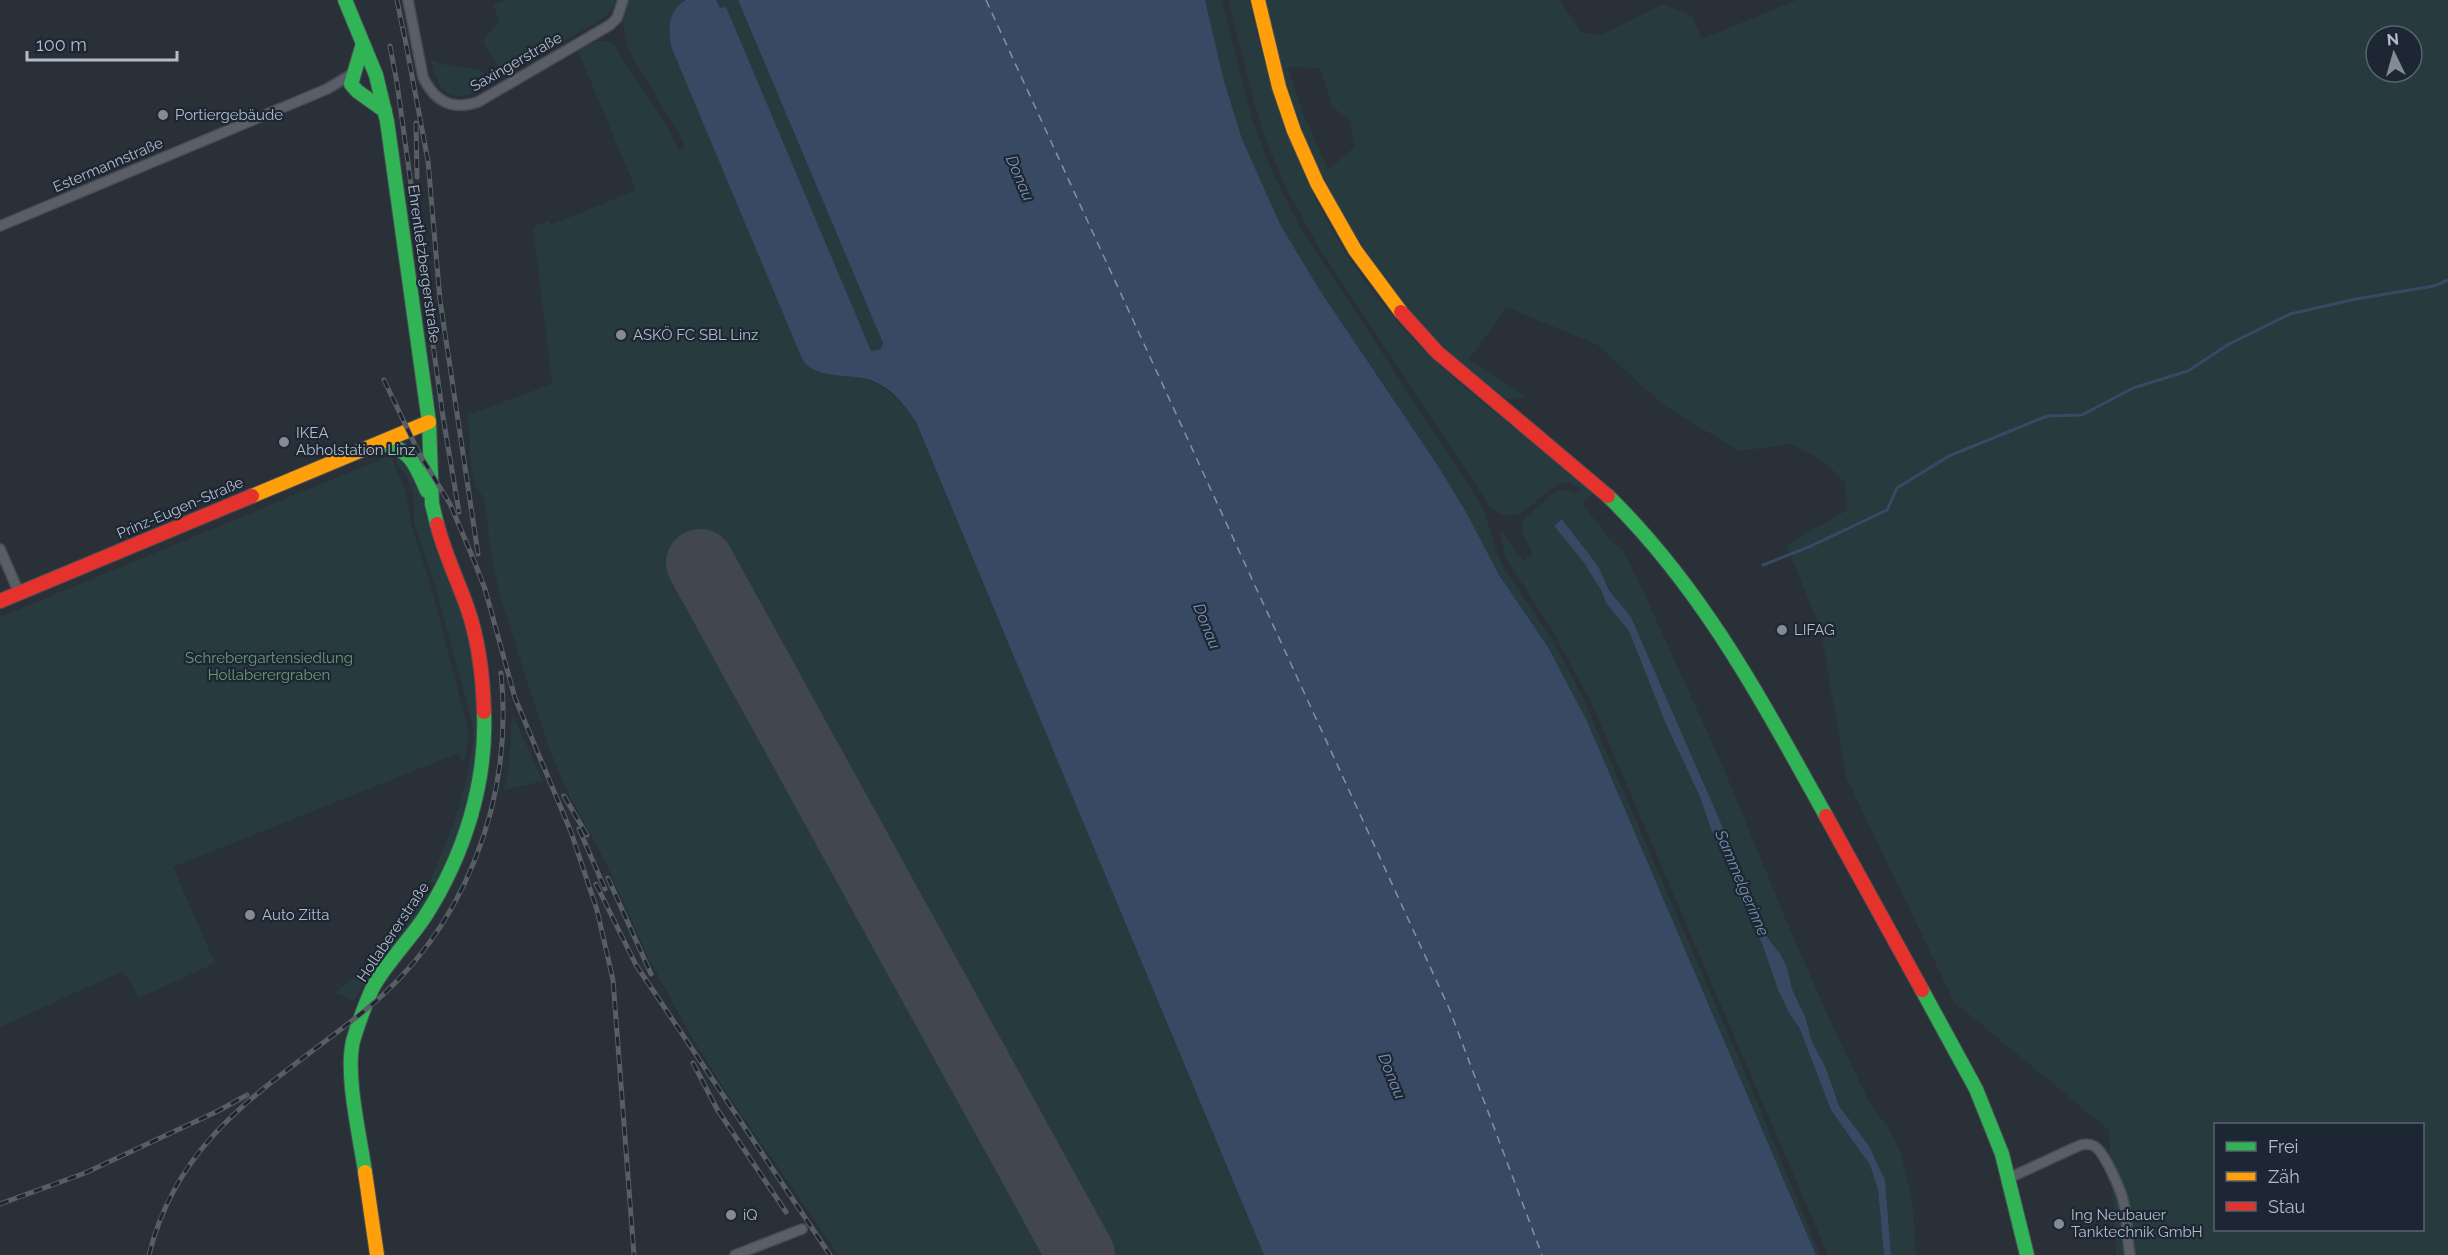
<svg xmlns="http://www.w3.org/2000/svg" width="2448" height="1255" viewBox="0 0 2448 1255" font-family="Raleway,sans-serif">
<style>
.green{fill:#273a3e;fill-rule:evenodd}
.water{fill:#384963}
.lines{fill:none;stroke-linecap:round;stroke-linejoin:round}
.stream{stroke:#384963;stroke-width:3}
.ferry{stroke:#7c92b1;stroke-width:1.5;stroke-dasharray:8 6;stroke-linecap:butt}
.runway{stroke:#42464e;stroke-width:68}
.street-casing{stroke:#484c53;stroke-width:12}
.fast-casing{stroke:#484c53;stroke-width:16}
.slow-casing{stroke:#484c53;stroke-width:16}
.jam-casing{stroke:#484c53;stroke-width:16}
.street{stroke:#5a5e66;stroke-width:9}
.fast{stroke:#30b455;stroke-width:14}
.slow{stroke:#ff9f0a;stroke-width:14}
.jam{stroke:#e5322d;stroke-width:14}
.rail-casing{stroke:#595d64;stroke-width:5}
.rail{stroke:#1d2633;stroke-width:3;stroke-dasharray:9;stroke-linecap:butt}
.poi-dot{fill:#848b96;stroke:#1d2633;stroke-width:2}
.labels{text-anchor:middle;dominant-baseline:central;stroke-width:4.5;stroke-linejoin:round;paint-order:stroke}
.street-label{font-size:15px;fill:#b4bcc9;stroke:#1d2633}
.poi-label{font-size:15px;fill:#b4bcc9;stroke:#1d2633;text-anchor:start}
.park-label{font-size:15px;fill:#6b9a76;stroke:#1d2633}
.water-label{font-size:16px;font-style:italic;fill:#7c92b1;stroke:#1d2633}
</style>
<rect width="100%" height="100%" fill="#2a3038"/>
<g class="green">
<path d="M505,0H619L606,16L504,77L483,41L499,20L493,5Z"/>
<path d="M626,0H686C669,9 667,32 672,49L805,364C818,372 829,373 845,375C878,379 898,395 916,422L1264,1255H838L727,1093L694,1041L647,955L604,859L570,797L549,749L500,596L492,560L484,498L475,485L471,466L468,415L552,384L533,227L549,220L551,225L636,190L578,51C590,45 600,36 613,43L667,127L680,152L685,144L628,49L623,22Z"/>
<path d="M716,0H738L863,295L883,343L881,349L874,351L868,348L726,8H720Z"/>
<path d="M1205,0H1222L1251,115L1269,164L1296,220L1480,503C1491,523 1492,544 1501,563L1554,643L1584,700L1751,1087L1820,1255H1816L1587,721L1548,647L1499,575L1466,513L1438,466L1319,289L1281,226L1242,139L1224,81Z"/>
<path d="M1228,0H1249C1279,137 1329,260 1433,359C1483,407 1541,447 1594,493L1582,503L1609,538L1624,552L1644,593L1721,762L1791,932L1834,1029L1871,1105L1887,1126L1900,1150L1912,1199L1916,1255H1891L1881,1170L1877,1161L1839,1106L1826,1068L1812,1042L1799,1000L1792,989L1787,967L1781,955L1767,937L1737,860L1631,617C1604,587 1589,549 1562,519L1554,526L1582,560L1601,590L1606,603L1629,631L1665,722L1700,797L1713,835L1727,859L1741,902L1762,943L1773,970L1774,982L1790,1015L1799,1026L1831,1110L1870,1165L1878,1189L1884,1255H1828L1592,704L1551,628L1505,557L1500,530L1524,561L1533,555C1530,545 1519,534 1522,524C1524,517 1550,495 1557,492C1563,489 1568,491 1575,494L1582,488L1570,483H1561C1535,495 1520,532 1490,507L1318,246L1287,190L1266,141L1257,113Z"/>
<path d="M1266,0H1560L1582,33L1601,35L1663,4L1692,16L1702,39L1797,0H2448V1255H2116L2109,1130L1954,1002L1846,777L1820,627L1786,545L1847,510L1845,483L1826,463L1791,444L1739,451L1663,405L1598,345L1506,307L1469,360L1526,396C1504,408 1493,388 1477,376C1397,313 1334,213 1298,119C1284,81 1275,40 1266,0ZM2376,36H2412V72H2376ZM1288,67L1320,68L1332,106L1350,121L1354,147L1328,170L1303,113ZM2216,1124H2422V1230H2216Z"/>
<path d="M431,59L441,64L481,70L493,84C457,105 439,101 431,59Z"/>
<path d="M395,453C423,472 424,510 433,539C441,562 451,585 459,608C483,680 484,756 460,828C455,843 446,873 436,882H429C447,845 476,767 473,727L435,585L414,524V495L405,473L397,465Z"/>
<path d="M391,455L406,493L411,524L432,590L469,732L464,763L458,754L454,755L173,867L215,963L139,998L123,971L0,1027V617Z"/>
<path d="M512,713L543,781L504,790L509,765Z"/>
<path d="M425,891L430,896L406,931L383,959L382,952Z"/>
<path d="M364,969L369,974L354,1001L335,993Z"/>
</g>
<g class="water">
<path d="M686,0H716L720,8L726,7L858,320L871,351L881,349L883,343L738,0H1205L1224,81L1242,139L1281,226L1319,289L1438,466L1466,512L1499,575L1548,647L1587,721L1816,1255H1264L916,422C905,406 894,390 875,382C854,372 819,381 803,361L672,49C667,31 668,9 686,0Z"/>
<path d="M1562,519L1598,566L1609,590L1631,617L1737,860L1767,937L1781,955L1787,967L1792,989L1805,1016L1812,1042L1826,1068L1839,1106L1869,1146L1885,1180L1891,1255H1884L1878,1189L1870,1165L1831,1110L1799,1027L1790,1015L1778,990L1762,943L1741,902L1727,859L1713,835L1700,797L1665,722L1629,631L1606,603L1601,590L1582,560L1554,526Z"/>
</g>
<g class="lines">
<path class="stream" d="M1763,565L1811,546L1887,510L1897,488L1949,456L2047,416L2082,415L2133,388L2188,371L2229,344L2290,314L2356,299L2434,286L2448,280"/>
<path class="ferry" d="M986,0L1449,1008L1542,1255"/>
<path class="runway" d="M700,563L1081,1255"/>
<defs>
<g id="street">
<path d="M408,0L423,77C434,101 452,111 478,102L610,25L617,18L623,0"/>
<path d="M0,226L327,89L352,74"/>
<path d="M0,549L19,593"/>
<path d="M2009,1178L2076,1147C2082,1144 2088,1143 2094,1146C2104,1151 2122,1192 2124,1204C2127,1221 2127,1238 2130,1255"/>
<path d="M735,1255L802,1229"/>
</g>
<g id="fast">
<path d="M345,0L376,75L387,121L429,422L432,504L437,524"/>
<path d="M362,47L351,84L357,91L385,111"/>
<path d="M379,444C410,446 416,466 427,491"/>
<path d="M1608,496C1703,589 1762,701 1826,816"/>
<path d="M1922,990L1976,1089L2002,1154L2027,1255"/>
<path d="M365,1172C360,1136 345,1075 353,1041C358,1024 365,1005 372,989C385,964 410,940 426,915C464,855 487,783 484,712"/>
</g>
<g id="slow">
<path d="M1258,0L1279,87L1294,131L1317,183L1355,250L1401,312"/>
<path d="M252,496L429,422"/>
<path d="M365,1172L377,1255"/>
</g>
<g id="jam">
<path d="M1401,312L1437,352L1608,496"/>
<path d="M437,524C444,552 457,579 467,607C479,641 483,676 484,712"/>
<path d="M0,601L252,496"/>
<path d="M1826,816L1922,990"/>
</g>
</defs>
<use href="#street" class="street-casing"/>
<use href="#fast" class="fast-casing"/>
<use href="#slow" class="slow-casing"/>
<use href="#jam" class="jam-casing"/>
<use href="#street" class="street"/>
<use href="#fast" class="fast"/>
<use href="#slow" class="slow"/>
<use href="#jam" class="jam"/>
<defs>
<g id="rail">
<path d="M397,0L404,35"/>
<path d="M403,28L428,161L440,300L478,554"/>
<path d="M390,46L397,83L443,417L459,512"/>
<path d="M416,123L417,177"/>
<path d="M384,380L419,453L450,504L473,558L485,589L515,698L571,832L597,910L613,980L634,1255"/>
<path d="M564,796L587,835"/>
<path d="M579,829L605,889"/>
<path d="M608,878L651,974"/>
<path d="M596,884L636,965L830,1255"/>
<path d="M693,1063L717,1109L786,1212"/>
<path d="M0,1204L85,1173L218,1111L247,1095"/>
<path d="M149,1255C179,1133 272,1085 363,1012C464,931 514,801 501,673"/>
</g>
</defs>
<use href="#rail" class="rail-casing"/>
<use href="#rail" class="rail"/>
</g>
<g class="poi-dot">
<circle cx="163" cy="115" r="6"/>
<circle cx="621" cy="335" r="6"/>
<circle cx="284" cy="442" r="6"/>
<circle cx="1782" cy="630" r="6"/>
<circle cx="250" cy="915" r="6"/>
<circle cx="731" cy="1215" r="6"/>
<circle cx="2059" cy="1224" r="6"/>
</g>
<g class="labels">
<g class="street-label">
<text transform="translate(516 62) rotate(-30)">Saxingerstraße</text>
<text transform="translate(108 165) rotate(-23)">Estermannstraße</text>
<text transform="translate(424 264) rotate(82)">Ehrentletzbergerstraße</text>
<text transform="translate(180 508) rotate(-23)">Prinz-Eugen-Straße</text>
<text transform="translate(393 932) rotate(-56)">Hollabererstraße</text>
</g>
<g class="poi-label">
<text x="175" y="115">Portiergebäude</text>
<text x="633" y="335">ASKÖ FC SBL Linz</text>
<text x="296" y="433">IKEA<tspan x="296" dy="17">Abholstation Linz</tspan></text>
<text x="1794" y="630">LIFAG</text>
<text x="262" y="915">Auto Zitta</text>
<text x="743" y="1215">iQ</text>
<text x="2071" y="1215">Ing Neubauer<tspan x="2071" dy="17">Tanktechnik GmbH</tspan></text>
</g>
<g class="park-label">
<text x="269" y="658">Schrebergartensiedlung<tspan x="269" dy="17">Hollaberergraben</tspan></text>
</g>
<g class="water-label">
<text transform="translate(1020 178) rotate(67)">Donau</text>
<text transform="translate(1207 626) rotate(68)">Donau</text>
<text transform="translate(1742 883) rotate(67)">Sammelgerinne</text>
<text transform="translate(1392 1076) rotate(68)">Donau</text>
</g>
</g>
<rect x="2214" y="1123" width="210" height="108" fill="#1d2633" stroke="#59626f" stroke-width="1.5"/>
<rect x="2226" y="1142" width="30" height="9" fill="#30b455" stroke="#59626f" stroke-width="1.5"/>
<text x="2268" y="1153" font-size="18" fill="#b4bcc9">Frei</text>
<rect x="2226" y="1172" width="30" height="9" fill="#ff9f0a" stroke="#59626f" stroke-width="1.5"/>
<text x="2268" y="1183" font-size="18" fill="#b4bcc9">Zäh</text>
<rect x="2226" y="1202" width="30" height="9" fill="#e5322d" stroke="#59626f" stroke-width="1.5"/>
<text x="2268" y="1213" font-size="18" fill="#b4bcc9">Stau</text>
<g transform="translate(2394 54) rotate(355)"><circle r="28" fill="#1d2633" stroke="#59626f" stroke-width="1.5"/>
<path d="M0-4.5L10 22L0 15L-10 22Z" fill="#848b96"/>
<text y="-9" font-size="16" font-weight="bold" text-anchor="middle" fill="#b4bcc9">N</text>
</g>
<path d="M27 51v9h150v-9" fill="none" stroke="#b4bcc9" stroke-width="3"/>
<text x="36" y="51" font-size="18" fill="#b4bcc9" stroke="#1d2633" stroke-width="4.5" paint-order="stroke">100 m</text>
</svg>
